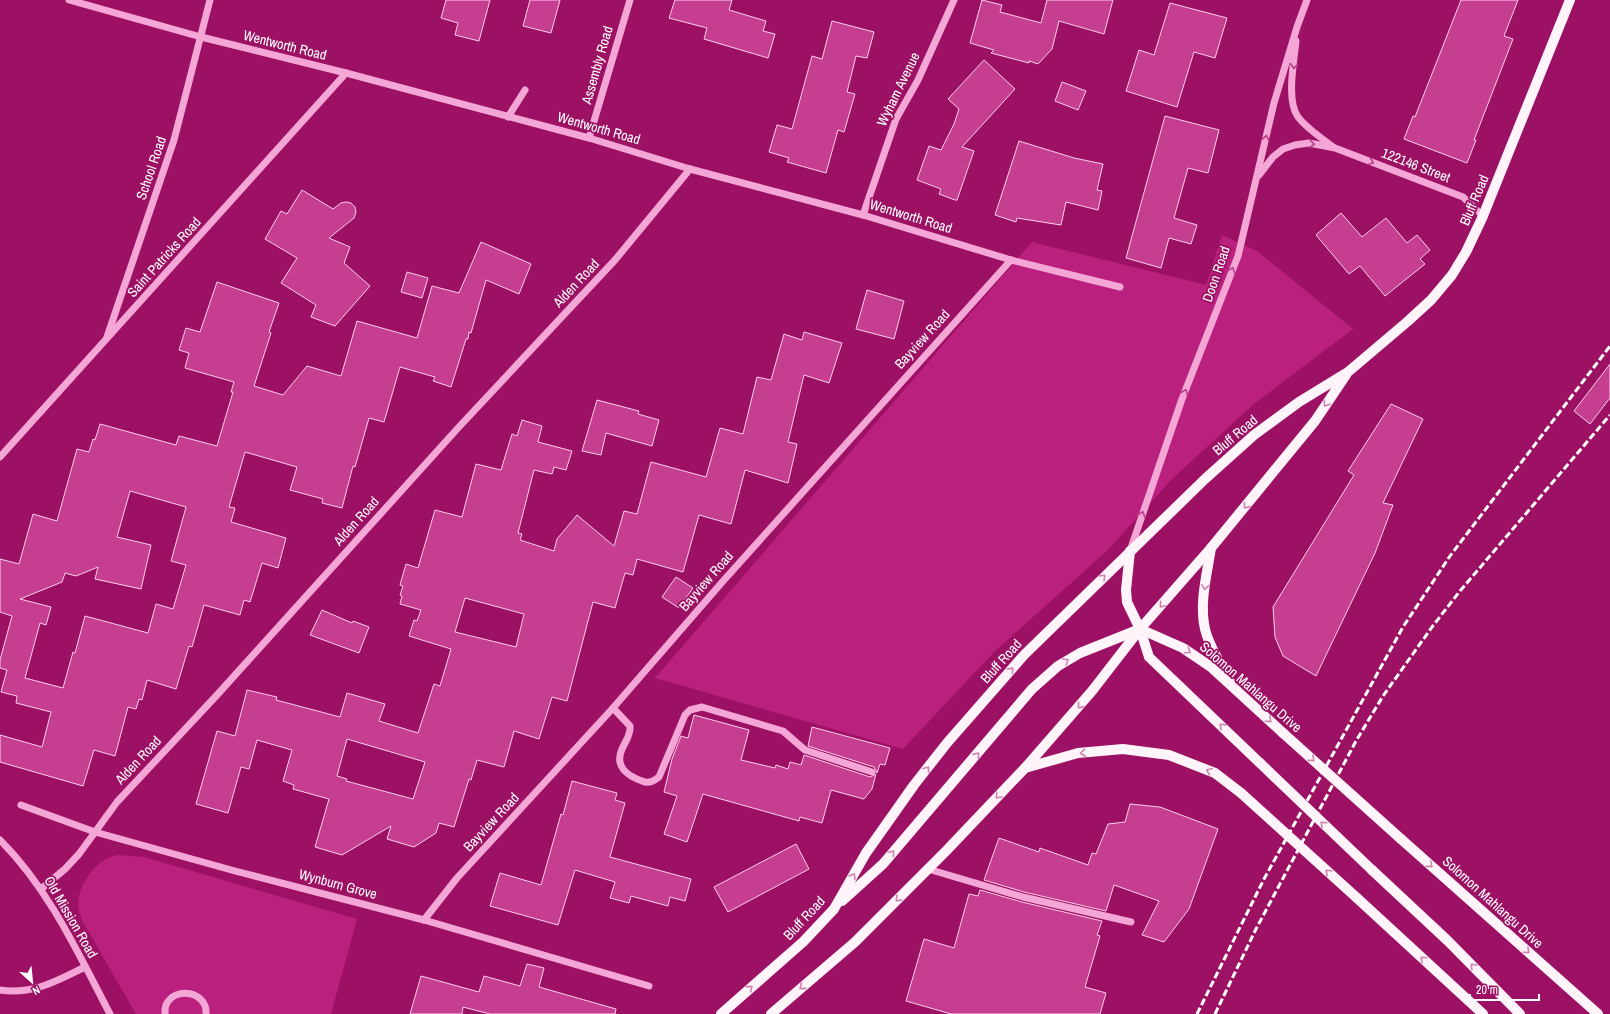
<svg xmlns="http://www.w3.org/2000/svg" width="1610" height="1014" viewBox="0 0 1610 1014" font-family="'Archivo Narrow',sans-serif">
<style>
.green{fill:#ba207d}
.building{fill:#c53e8f;stroke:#fecfec;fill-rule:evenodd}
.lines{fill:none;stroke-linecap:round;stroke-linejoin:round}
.minor{stroke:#f4a7d6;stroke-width:7}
.major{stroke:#fff4fa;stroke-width:10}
.rail{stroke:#fff;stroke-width:3;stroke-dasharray:7 3;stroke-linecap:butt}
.major-bridge{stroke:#fff4fa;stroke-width:10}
.oneway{stroke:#b73e86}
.oneway2{stroke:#ce82af}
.labels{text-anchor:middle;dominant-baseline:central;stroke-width:3.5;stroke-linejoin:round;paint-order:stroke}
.street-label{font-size:14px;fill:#fff;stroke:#9d1164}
</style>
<rect width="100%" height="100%" fill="#9d1164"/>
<g class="green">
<path d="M1222,235L1257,251L1353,329L1255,403L1172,479L1107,551L994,652L903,749L655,678L1032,242L1206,285Z"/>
<path d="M117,855L144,857L357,919L331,1014H136L83,922C82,918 79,914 79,910C75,892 90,868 106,859C109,857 114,856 117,855Z"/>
</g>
<g class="building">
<path d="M446,0H490L479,41L455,35L458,23L441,18Z"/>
<path d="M530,0H560L551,33L523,26Z"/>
<path d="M675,0H732L729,10L766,21L763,31L775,34L768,58L704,39L707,28L669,18Z"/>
<path d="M982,0L1002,5L1000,12L1041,23L1047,0H1113L1104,34L1059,21L1052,49L1038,64L1029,61V63L991,53L994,50L970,43Z"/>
<path d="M1461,0H1518L1504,36L1513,39L1474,140H1476L1467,163L1404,139L1413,116L1415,117Z"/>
<path d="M1170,3L1227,18L1215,58L1194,52L1177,107L1126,91L1139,50L1154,55Z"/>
<path d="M832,21L874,32L867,58L856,56L847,92L855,94L844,132L838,130L826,173L787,162L789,158L769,152L777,125L792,129L812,56L822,59Z"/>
<path d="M984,60L1015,89L962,147L974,151L957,200H955L939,194L941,189L917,180L929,146L941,150L954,124L959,109L948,99Z"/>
<path d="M1062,82L1086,91L1078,110L1055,101Z"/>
<path d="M1165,116L1219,130L1208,173L1188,168L1174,218L1197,225L1191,244L1169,238L1161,268L1126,258Z"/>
<path d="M1019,141L1074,158L1103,164L1097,190L1102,191L1098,210L1066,202L1061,225L1017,218L1016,222L995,215Z"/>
<path d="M302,190L333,209L341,203L346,202L351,203L355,207L356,212L354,218L329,238L350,247L344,263L370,286L335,326L311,317L316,305L281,283L297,258L265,239L281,211L287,214Z"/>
<path d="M1341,213L1362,237L1386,218L1407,243L1417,235L1430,250L1420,259L1425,264L1385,296L1360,266L1349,274L1316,235Z"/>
<path d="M481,242L531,264L519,294L486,280L471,333L469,332L468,339H466L451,387L433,381L435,377L400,367L384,422L369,418L355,467L353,466L342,508L322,503L323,499L290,490L297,467L245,452L229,507L235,508L231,522L286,538L278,568L262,563L250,602L244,600L240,615L204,605L192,647L189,646L176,689L147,680L142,700L139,699L136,709L128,707L115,756L94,750L83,786L0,762V735L42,747L51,712L16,703L17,696L1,692L7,670L0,668V660L12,616L0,612V559L19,564L33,514L57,521L77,449L89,452L93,439L95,440L100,424L176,445L179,436L217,446L233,392H231L234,382L185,368L189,353L179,350L186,328L200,332L217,282L279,303L269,332L271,333L254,386L283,395L307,366L341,376L357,321L417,338L432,286L459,293ZM130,491L186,507L171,561L186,565L173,609L156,604L148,633L85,616L75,653L73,652L63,688L25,678L40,623L46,625L51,607L20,599L62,582L65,573L76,576L98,567L95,579L141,589L151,545L117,537Z"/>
<path d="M407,272L428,278L422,298L401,292Z"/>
<path d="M867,290L904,301L894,339L856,329Z"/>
<path d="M804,332L842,343L829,383L804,375L788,442L797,444L788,483L745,470L731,524L699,515L683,572L637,559L633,575L625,573L615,608L593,602L567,701L552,697L539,739L514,731L504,767L477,760L471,780L469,779L454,827L439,823L436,833L414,847L387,839L391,826L342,855L315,847L329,799L293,789L294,785L283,781L292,750L257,740L249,769L241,767L228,813L196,804L217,731L235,736L247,690L277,697L276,700L340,717L347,693L385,704L379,721L418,733L434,684L440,686L451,649L409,636L414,620L417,621L421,610L400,604L402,596L400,595L403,586L400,585L406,564L418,568L435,510L462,517L476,464L501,470L512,434L517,436L522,420L542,426L538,442L572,451L566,470L554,467L552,474L534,470L518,533L522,534L520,540L554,551L557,539L577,515L614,546L624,511L637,514L651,462L706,477L720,428L743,434L757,377L771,380L784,334L802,340ZM465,598L524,614L516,647L455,632ZM347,739L425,762L413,799L346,781L347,779L337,776Z"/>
<path d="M1610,364V398L1590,424L1574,411Z"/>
<path d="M597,400L639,411L638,414L659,420L652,446L606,433L601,455L582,451Z"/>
<path d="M1391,404L1423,419L1383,503L1393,505L1375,553L1316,676L1283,656L1275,637L1273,607L1354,475L1348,471Z"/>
<path d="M676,577L693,588L679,608L662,597Z"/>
<path d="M322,610L352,623L353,621L369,627L359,653L310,635Z"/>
<path d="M694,715L749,730L741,760L775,768L776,765L788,769L790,762L801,765L804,755L870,777L876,774L872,789L864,799L831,790L822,823L800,817L799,821L703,794L687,842L664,834L677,796L664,792L672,759L681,736L688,738Z"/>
<path d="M812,727L890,748L885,765L880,764L877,773L874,767L808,746Z"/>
<path d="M572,781L617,793L615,800L625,803L610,857L691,879L685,901L670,897L668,906L631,896L629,903L610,898L615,882L575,870L558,925L490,906L500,873L541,885L561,814L563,815Z"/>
<path d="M1130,804L1160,807L1218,829L1189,909L1164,942L1142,935L1159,901L1114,885L1106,911L1024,892L984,880L999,838L1039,852L1040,848L1088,865L1092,853L1096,854L1108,824L1125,822Z"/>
<path d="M796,844L809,869L728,912L714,887Z"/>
<path d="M980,890L1022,902L1102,921L1097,935L1100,936L1085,987L1106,993L1100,1014H951L906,1001L924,939L954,948L969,894L978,896Z"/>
<path d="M527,964L544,968L539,987L616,1009L615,1014H490L463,1007L462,1014H410L421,976L479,992L484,976L520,986Z"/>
</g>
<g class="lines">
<g class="minor">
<path d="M69,0L201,37L346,73L589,138L690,169L863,215L1011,260L1120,287"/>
<path d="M1296,41C1294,62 1286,100 1298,117C1307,129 1322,138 1333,147"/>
<path d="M508,117L525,90"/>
<path d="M589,138L630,0"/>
<path d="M1259,175L1273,157L1283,149L1295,145L1309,143L1335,148L1463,197L1483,216"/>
<path d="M863,215L896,119L918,80L954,0"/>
<path d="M107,337L174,140L210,0"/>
<path d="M0,457L346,73"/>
<path d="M1130,551L1182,399L1238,256L1274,103L1297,27L1307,0"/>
<path d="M613,708L630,726C631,735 625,742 622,749C614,767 628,776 642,781C649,784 654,781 659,777L685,715L690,710L702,707L783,731L805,750L872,772"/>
<path d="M21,805L95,832L235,871L424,920L649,986"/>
<path d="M0,840C49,889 78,953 110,1014"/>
<path d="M928,869L1023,897L1131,922"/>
<path d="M41,889L65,869L79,854L117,802L217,695L458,428L615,260L690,169"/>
<path d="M424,920L457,878L613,708L724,580L1011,260"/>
<path d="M0,990C33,995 56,981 85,967"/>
<path d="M165,1014C165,1011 165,1007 166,1005C175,985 208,992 206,1014"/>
</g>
<g class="major">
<path d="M1211,548C1207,574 1199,603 1205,629C1209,647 1222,665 1230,682"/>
<path d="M1130,551L1126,590L1127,602L1140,629L1149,657L1260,763"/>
<path d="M1140,629L1183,648L1211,667L1283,733"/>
<path d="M1025,768L1078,753L1123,749L1169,755L1215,773L1241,793"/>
<path d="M1401,839L1598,1014"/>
<path d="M1372,870L1448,941L1520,1014"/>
<path d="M1357,898L1483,1014"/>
<path d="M842,901L883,864L1032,689L1058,666L1080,653L1140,629"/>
<path d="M721,1014L803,942L834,909L866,853L914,785L947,743L1024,655L1205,479L1254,435L1299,402L1348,372L1407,322L1431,300L1452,275L1466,252L1483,216L1570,0"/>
<path d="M771,1014L855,942L946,851L1025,768L1092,691L1140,629L1211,548L1315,421L1346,375"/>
</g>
<g class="rail">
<path d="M1197,1014L1264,879L1403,627L1450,556L1610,346"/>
<path d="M1215,1014L1256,929L1356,741L1383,696L1432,627L1460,591L1610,415"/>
</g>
<g class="major-bridge">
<path d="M1283,733L1401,839"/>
<path d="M1260,763L1372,870"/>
<path d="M1241,793L1357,898"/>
</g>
</g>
<defs><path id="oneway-chevron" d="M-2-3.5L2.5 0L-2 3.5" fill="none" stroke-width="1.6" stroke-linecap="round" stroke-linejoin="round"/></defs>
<g class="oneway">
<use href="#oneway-chevron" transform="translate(1294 66) rotate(94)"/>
<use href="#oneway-chevron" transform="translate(1266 138) rotate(-77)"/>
<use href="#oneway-chevron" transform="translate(1312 144) rotate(5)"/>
<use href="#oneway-chevron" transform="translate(1371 162) rotate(21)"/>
<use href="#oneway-chevron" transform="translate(1232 270) rotate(-69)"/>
<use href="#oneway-chevron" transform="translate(1185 392) rotate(-68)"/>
<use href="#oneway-chevron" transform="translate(1142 514) rotate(-72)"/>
</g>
<g class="oneway2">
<use href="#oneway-chevron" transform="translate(1326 404) rotate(124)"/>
<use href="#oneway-chevron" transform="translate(1246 506) rotate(129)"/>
<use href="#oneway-chevron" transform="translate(1103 577) rotate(-44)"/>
<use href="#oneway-chevron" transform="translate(1205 587) rotate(96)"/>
<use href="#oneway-chevron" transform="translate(1162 605) rotate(131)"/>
<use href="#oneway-chevron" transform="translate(1188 651) rotate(35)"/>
<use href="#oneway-chevron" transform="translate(1066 661) rotate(-31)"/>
<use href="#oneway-chevron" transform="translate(1011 670) rotate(-49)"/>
<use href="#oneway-chevron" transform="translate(1080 706) rotate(131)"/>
<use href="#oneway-chevron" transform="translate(1269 720) rotate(42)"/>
<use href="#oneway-chevron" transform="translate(1222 726) rotate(-136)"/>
<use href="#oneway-chevron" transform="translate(1083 753) rotate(173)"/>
<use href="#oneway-chevron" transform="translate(977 755) rotate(-49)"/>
<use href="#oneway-chevron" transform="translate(1312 759) rotate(42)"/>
<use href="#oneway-chevron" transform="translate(927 769) rotate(-52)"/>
<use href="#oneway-chevron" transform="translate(1209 771) rotate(-158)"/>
<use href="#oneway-chevron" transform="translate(998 796) rotate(133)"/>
<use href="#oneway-chevron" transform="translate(1323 824) rotate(-137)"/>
<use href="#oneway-chevron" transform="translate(892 853) rotate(-49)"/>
<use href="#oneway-chevron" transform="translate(1430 865) rotate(42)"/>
<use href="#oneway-chevron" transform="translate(1328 872) rotate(-137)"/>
<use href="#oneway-chevron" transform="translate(853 876) rotate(-60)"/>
<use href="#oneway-chevron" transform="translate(898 899) rotate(135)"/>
<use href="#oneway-chevron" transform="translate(1527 951) rotate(42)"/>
<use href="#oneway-chevron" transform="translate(1423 959) rotate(-137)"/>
<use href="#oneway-chevron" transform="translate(1473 966) rotate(-135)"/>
<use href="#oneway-chevron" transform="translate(802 987) rotate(139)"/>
<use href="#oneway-chevron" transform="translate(750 988) rotate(-41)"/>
</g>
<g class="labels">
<g class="street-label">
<text transform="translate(285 45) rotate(14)">Wentworth Road</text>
<text transform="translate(597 65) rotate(-74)">Assembly Road</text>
<text transform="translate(898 89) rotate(-64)">Wyham Avenue</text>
<text transform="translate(599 128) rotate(16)">Wentworth Road</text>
<text transform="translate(1416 165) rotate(21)">122146 Street</text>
<text transform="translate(151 168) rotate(-71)">School Road</text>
<text transform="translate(1474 200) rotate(-67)">Bluff Road</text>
<text transform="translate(911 216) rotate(17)">Wentworth Road</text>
<text transform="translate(164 257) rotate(-48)">Saint Patricks Road</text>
<text transform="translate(1216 274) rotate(-71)">Doon Road</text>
<text transform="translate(576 283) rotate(-47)">Alden Road</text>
<text transform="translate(922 339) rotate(-48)">Bayview Road</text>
<text transform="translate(1235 435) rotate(-40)">Bluff Road</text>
<text transform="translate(356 521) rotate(-48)">Alden Road</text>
<text transform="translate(706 581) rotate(-49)">Bayview Road</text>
<text transform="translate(1001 661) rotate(-48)">Bluff Road</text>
<text transform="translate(1251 687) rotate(41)">Solomon Mahlangu Drive</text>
<text transform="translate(138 760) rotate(-47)">Alden Road</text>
<text transform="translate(491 822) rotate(-47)">Bayview Road</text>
<text transform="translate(338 884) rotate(15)">Wynburn Grove</text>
<text transform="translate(1493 902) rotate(42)">Solomon Mahlangu Drive</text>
<text transform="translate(71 917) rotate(60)">Old Mission Road</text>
<text transform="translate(804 918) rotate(-47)">Bluff Road</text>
</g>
</g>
<g transform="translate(32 982) rotate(153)" stroke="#9d1164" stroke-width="3" paint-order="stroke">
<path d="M0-3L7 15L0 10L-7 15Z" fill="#ffffff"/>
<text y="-6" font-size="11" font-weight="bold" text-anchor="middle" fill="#ffffff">N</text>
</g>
<path d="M1470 994v6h69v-6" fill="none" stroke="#ffffff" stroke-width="2"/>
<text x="1476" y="994" font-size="12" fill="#ffffff" stroke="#9d1164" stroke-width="3" paint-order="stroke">20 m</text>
</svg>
